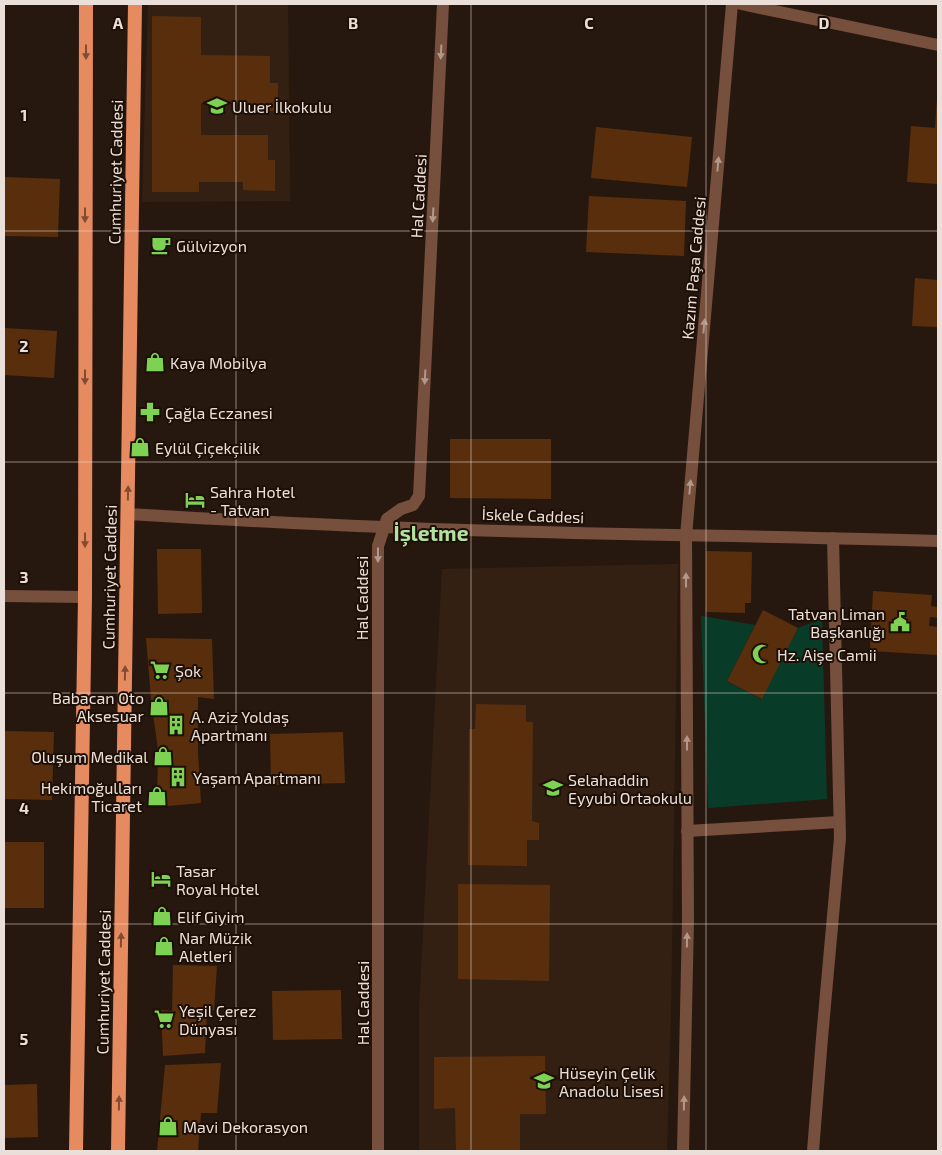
<svg xmlns="http://www.w3.org/2000/svg" width="942" height="1155" viewBox="0 0 942 1155" font-family="'Exo 2',sans-serif">
<style>
.built{fill:#342012}
.green{fill:#083c29}
.building{fill:#592e0d}
.lines{fill:none;stroke-linecap:round;stroke-linejoin:round}
.minor{stroke:#774f3d;stroke-width:12}
.tertiary{stroke:#774f3d;stroke-width:12}
.trunk{stroke:#e68a60;stroke-width:14}
.oneway{fill:#824c33}
.oneway2{fill:#b1988b}
.grid{fill:none;stroke:#ebe0d9;stroke-width:1;stroke-opacity:0.55}
.labels{text-anchor:middle;dominant-baseline:central;stroke-width:4;stroke-linejoin:round;paint-order:stroke}
.poi-label{font-size:16px;fill:#ebe0d9;stroke:#1d0f06;text-anchor:start}
.street-label{font-size:16px;fill:#ebe0d9;stroke:#1d0f06}
.district-label{font-size:21px;font-weight:bold;fill:#b3e19f;stroke:#1d0f06}
.grid-label{font-size:16px;text-anchor:middle;font-weight:bold;fill:#ebe0d9;stroke:#1d0f06;stroke-width:4;stroke-linejoin:round;paint-order:stroke}
</style>
<rect width="100%" height="100%" fill="#27180f"/>
<g class="built">
<path d="M148,4H288L290,201L142,202Z"/>
<path d="M678,564L671,1008L667,1151H419V1010L442,569Z"/>
</g>
<path class="green" d="M701,616L755,625L727,681L761,699L798,628L822,619L827,799L708,808Z"/>
<g class="building">
<path d="M152,16L201,17V55L270,56V83H278V111H247L246,103H201V135H268V160H275V191L243,190V182H199V192H152Z"/>
<path d="M937,98H938V184L907,182L911,126L935,128Z"/>
<path d="M596,127L692,137L687,187L591,178Z"/>
<path d="M4,177L60,179L58,237L4,236Z"/>
<path d="M589,196L686,201L684,256L586,252Z"/>
<path d="M915,278L938,280V327L912,326Z"/>
<path d="M4,328L57,331L54,378L4,375Z"/>
<path d="M450,439H551V499L450,498Z"/>
<path d="M157,549H201L202,613L158,614Z"/>
<path d="M706,551L752,552L751,603H745V613L706,612Z"/>
<path d="M873,591L932,595L931,606L938,607V618L930,617L929,626L938,627V655L870,651Z"/>
<path d="M763,610L798,628L762,699L727,681Z"/>
<path d="M146,638L212,639L214,699L198,697V752L201,803L157,807L158,750L151,699Z"/>
<path d="M476,704L526,705V722H533L532,821L539,823V840H527V866L468,865L469,729H475Z"/>
<path d="M4,731L54,732L52,800L4,799Z"/>
<path d="M343,732L345,783L271,785L270,734Z"/>
<rect x="4" y="842" width="40" height="66"/>
<path d="M458,884L550,885L549,981L458,979Z"/>
<path d="M173,965L217,966L214,1010L207,1012L205,1053L163,1056L161,1010L172,1011Z"/>
<path d="M341,990L342,1039L273,1040L272,991Z"/>
<path d="M545,1056L546,1114H520V1151H456L455,1108L434,1109V1057Z"/>
<path d="M221,1063L217,1113H201L198,1151H157L165,1065Z"/>
<path d="M37,1084L38,1137L4,1138V1085Z"/>
</g>
<g class="lines">
<g class="minor">
<path d="M741,4L938,45"/>
<path d="M4,596L85,597"/>
<path d="M687,831L839,822"/>
<path d="M378,1151V546L387,519L401,509L413,505L419,496L443,4"/>
<path d="M813,1151L822,1038L840,838L833,538"/>
</g>
<g class="tertiary">
<path d="M128,514C213,519 299,524 384,527C569,535 754,535 938,541"/>
<path d="M683,1151L688,920L686,536L732,4"/>
</g>
<g class="trunk">
<path d="M76,1151L85,597L86,4"/>
<path d="M118,1151L135,4"/>
</g>
</g>
<defs><path id="oneway-solid" d="M-6-.8H1V-3.2L6.5 0L1 3.2V.8H-6Z" transform="scale(1.25)"/></defs>
<g class="oneway">
<use href="#oneway-solid" transform="translate(86 52) rotate(90)"/>
<use href="#oneway-solid" transform="translate(85 215) rotate(90)"/>
<use href="#oneway-solid" transform="translate(85 377) rotate(90)"/>
<use href="#oneway-solid" transform="translate(128 493) rotate(-89)"/>
<use href="#oneway-solid" transform="translate(85 540) rotate(90)"/>
<use href="#oneway-solid" transform="translate(125 673) rotate(-89)"/>
<use href="#oneway-solid" transform="translate(121 940) rotate(-89)"/>
<use href="#oneway-solid" transform="translate(119 1103) rotate(-89)"/>
</g>
<g class="oneway2">
<use href="#oneway-solid" transform="translate(441 52) rotate(93)"/>
<use href="#oneway-solid" transform="translate(718 164) rotate(-85)"/>
<use href="#oneway-solid" transform="translate(433 215) rotate(93)"/>
<use href="#oneway-solid" transform="translate(704 326) rotate(-85)"/>
<use href="#oneway-solid" transform="translate(425 377) rotate(93)"/>
<use href="#oneway-solid" transform="translate(690 487) rotate(-85)"/>
<use href="#oneway-solid" transform="translate(378 555) rotate(90)"/>
<use href="#oneway-solid" transform="translate(686 580) rotate(-90)"/>
<use href="#oneway-solid" transform="translate(687 743) rotate(-90)"/>
<use href="#oneway-solid" transform="translate(687 940) rotate(-89)"/>
<use href="#oneway-solid" transform="translate(684 1103) rotate(-89)"/>
</g>
<path class="grid" d="M236,4V1151M471,4V1151M706,4V1151M4,231H938M4,462H938M4,693H938M4,924H938"/>
<defs>
<symbol id="school-bare" viewBox="-9 -9 18 18"><path d="M0-5L7-2L0 1L-7-2ZM-4 1L0 2.5L4 1V4Q0 6-4 4Z" fill="#7dd153" stroke="#1d0f06" stroke-width="2.5" paint-order="stroke"/></symbol>
<symbol id="cafe-bare" viewBox="-9 -9 18 18"><path d="M-5.5-4.5H6V0H3Q3 3.5 0 3.5H-2.5Q-5.5 3.5-5.5 0ZM3-3.2v2h1.7v-2ZM-6 4.5H4V6H-6Z" fill="#7dd153" stroke="#1d0f06" stroke-width="2.5" paint-order="stroke"/></symbol>
<symbol id="shop-bare" viewBox="-9 -9 18 18"><path d="M-5-2.5h2.3a2.7 3.5 0 0 1 5.4 0H5L5.5 6h-11ZM-1.5-2.5h3a1.5 2.3 0 0 0-3 0Z" fill="#7dd153" stroke="#1d0f06" stroke-width="2.5" paint-order="stroke"/></symbol>
<symbol id="pharmacy-bare" viewBox="-9 -9 18 18"><path d="M-2-6h4v4h4v4h-4v4h-4v-4h-4v-4h4Z" fill="#7dd153" stroke="#1d0f06" stroke-width="2.5" paint-order="stroke"/></symbol>
<symbol id="hotel-bare" viewBox="-9 -9 18 18"><path d="M-6-4.5h1.5V1H6V5H4.5V3h-9V5H-6ZM-4 0a1.8 1.8 0 1 1 3.6 0ZM.5 0V-2.5h3Q6-2.5 6 0Z" fill="#7dd153" stroke="#1d0f06" stroke-width="2.5" paint-order="stroke"/></symbol>
<symbol id="civic-bare" viewBox="-9 -9 18 18"><path d="M-.6-6.5H3V-4.5H.6V-3L4-1V1h2V6H-6V1h2V-1L-.6-3ZM-1.2 2.5V6h2.4V2.5Z" fill="#7dd153" stroke="#1d0f06" stroke-width="2.5" paint-order="stroke"/></symbol>
<symbol id="mosque-bare" viewBox="-9 -9 18 18"><path d="M3.5-4.9A6 6 0 1 0 3.5 4.9A5 5 0 1 1 3.5-4.9Z" fill="#7dd153" stroke="#1d0f06" stroke-width="2.5" paint-order="stroke"/></symbol>
<symbol id="supermarket-bare" viewBox="-9 -9 18 18"><path d="M-6-5.5h2.5l.6 2H6L4.5 2H-2.5L-4.4-4H-6ZM-1.5 3.2a1.3 1.3 0 1 0 .1 0ZM3 3.2a1.3 1.3 0 1 0 .1 0Z" fill="#7dd153" stroke="#1d0f06" stroke-width="2.5" paint-order="stroke"/></symbol>
<symbol id="building-bare" viewBox="-9 -9 18 18"><path d="M-4-6H4V6H1V3H-1V6H-4ZM-2.5-4.3h1.7v1.8h-1.7ZM.8-4.3h1.7v1.8H.8ZM-2.5-1h1.7V.8h-1.7ZM.8-1h1.7V.8H.8Z" fill="#7dd153" stroke="#1d0f06" stroke-width="2.5" paint-order="stroke"/></symbol>
</defs>
<g fill-rule="evenodd">
<use href="#school-bare" x="203" y="92" width="28" height="28"/>
<use href="#cafe-bare" x="147" y="231" width="28" height="28"/>
<use href="#shop-bare" x="141" y="348" width="28" height="28"/>
<use href="#pharmacy-bare" x="136" y="398" width="28" height="28"/>
<use href="#shop-bare" x="126" y="433" width="28" height="28"/>
<use href="#hotel-bare" x="181" y="486" width="28" height="28"/>
<use href="#civic-bare" x="886" y="608" width="28" height="28"/>
<use href="#mosque-bare" x="748" y="640" width="28" height="28"/>
<use href="#supermarket-bare" x="146" y="656" width="28" height="28"/>
<use href="#shop-bare" x="145" y="692" width="28" height="28"/>
<use href="#building-bare" x="162" y="711" width="28" height="28"/>
<use href="#shop-bare" x="149" y="742" width="28" height="28"/>
<use href="#building-bare" x="164" y="763" width="28" height="28"/>
<use href="#school-bare" x="539" y="774" width="28" height="28"/>
<use href="#shop-bare" x="143" y="782" width="28" height="28"/>
<use href="#hotel-bare" x="147" y="865" width="28" height="28"/>
<use href="#shop-bare" x="148" y="902" width="28" height="28"/>
<use href="#shop-bare" x="150" y="932" width="28" height="28"/>
<use href="#supermarket-bare" x="150" y="1005" width="28" height="28"/>
<use href="#school-bare" x="530" y="1067" width="28" height="28"/>
<use href="#shop-bare" x="154" y="1112" width="28" height="28"/>
</g>
<g class="labels">
<g class="poi-label">
<text x="232" y="106">Uluer İlkokulu</text>
<text x="176" y="245">Gülvizyon</text>
<text x="170" y="362">Kaya Mobilya</text>
<text x="165" y="412">Çağla Eczanesi</text>
<text x="155" y="447">Eylül Çiçekçilik</text>
<text x="210" y="491">Sahra Hotel<tspan x="210" dy="18">- Tatvan</tspan></text>
<text x="885" y="613" text-anchor="end">Tatvan Liman<tspan x="885" dy="18">Başkanlığı</tspan></text>
<text x="777" y="654">Hz. Aişe Camii</text>
<text x="175" y="670">Şok</text>
<text x="144" y="697" text-anchor="end">Babacan Oto<tspan x="144" dy="18">Aksesuar</tspan></text>
<text x="191" y="716">A. Aziz Yoldaş<tspan x="191" dy="18">Apartmanı</tspan></text>
<text x="148" y="756" text-anchor="end">Oluşum Medikal</text>
<text x="193" y="777">Yaşam Apartmanı</text>
<text x="568" y="779">Selahaddin<tspan x="568" dy="18">Eyyubi Ortaokulu</tspan></text>
<text x="142" y="787" text-anchor="end">Hekimoğulları<tspan x="142" dy="18">Ticaret</tspan></text>
<text x="176" y="870">Tasar<tspan x="176" dy="18">Royal Hotel</tspan></text>
<text x="177" y="916">Elif Giyim</text>
<text x="179" y="937">Nar Müzik<tspan x="179" dy="18">Aletleri</tspan></text>
<text x="179" y="1010">Yeşil Çerez<tspan x="179" dy="18">Dünyası</tspan></text>
<text x="559" y="1072">Hüseyin Çelik<tspan x="559" dy="18">Anadolu Lisesi</tspan></text>
<text x="183" y="1126">Mavi Dekorasyon</text>
</g>
<g class="street-label">
<text transform="translate(115 172) rotate(-89)">Cumhuriyet Caddesi</text>
<text transform="translate(418 196) rotate(-87)">Hal Caddesi</text>
<text transform="translate(693 268) rotate(-85)">Kazım Paşa Caddesi</text>
<text transform="translate(533 515) rotate(2)">İskele Caddesi</text>
<text transform="translate(109 577) rotate(-89)">Cumhuriyet Caddesi</text>
<text transform="translate(361 598) rotate(-90)">Hal Caddesi</text>
<text transform="translate(103 982) rotate(-89)">Cumhuriyet Caddesi</text>
<text transform="translate(362 1003) rotate(-90)">Hal Caddesi</text>
</g>
<g class="district-label">
<text x="431" y="532">İşletme</text>
</g>
</g>
<g class="grid-label">
<text x="118" y="29">A</text>
<text x="353" y="29">B</text>
<text x="589" y="29">C</text>
<text x="824" y="29">D</text>
<text x="24" y="121">1</text>
<text x="24" y="352">2</text>
<text x="24" y="583">3</text>
<text x="24" y="814">4</text>
<text x="24" y="1045">5</text>
</g>
<rect width="942" height="1155" fill="none" stroke="#ebe0d9" stroke-width="10"/>
</svg>
